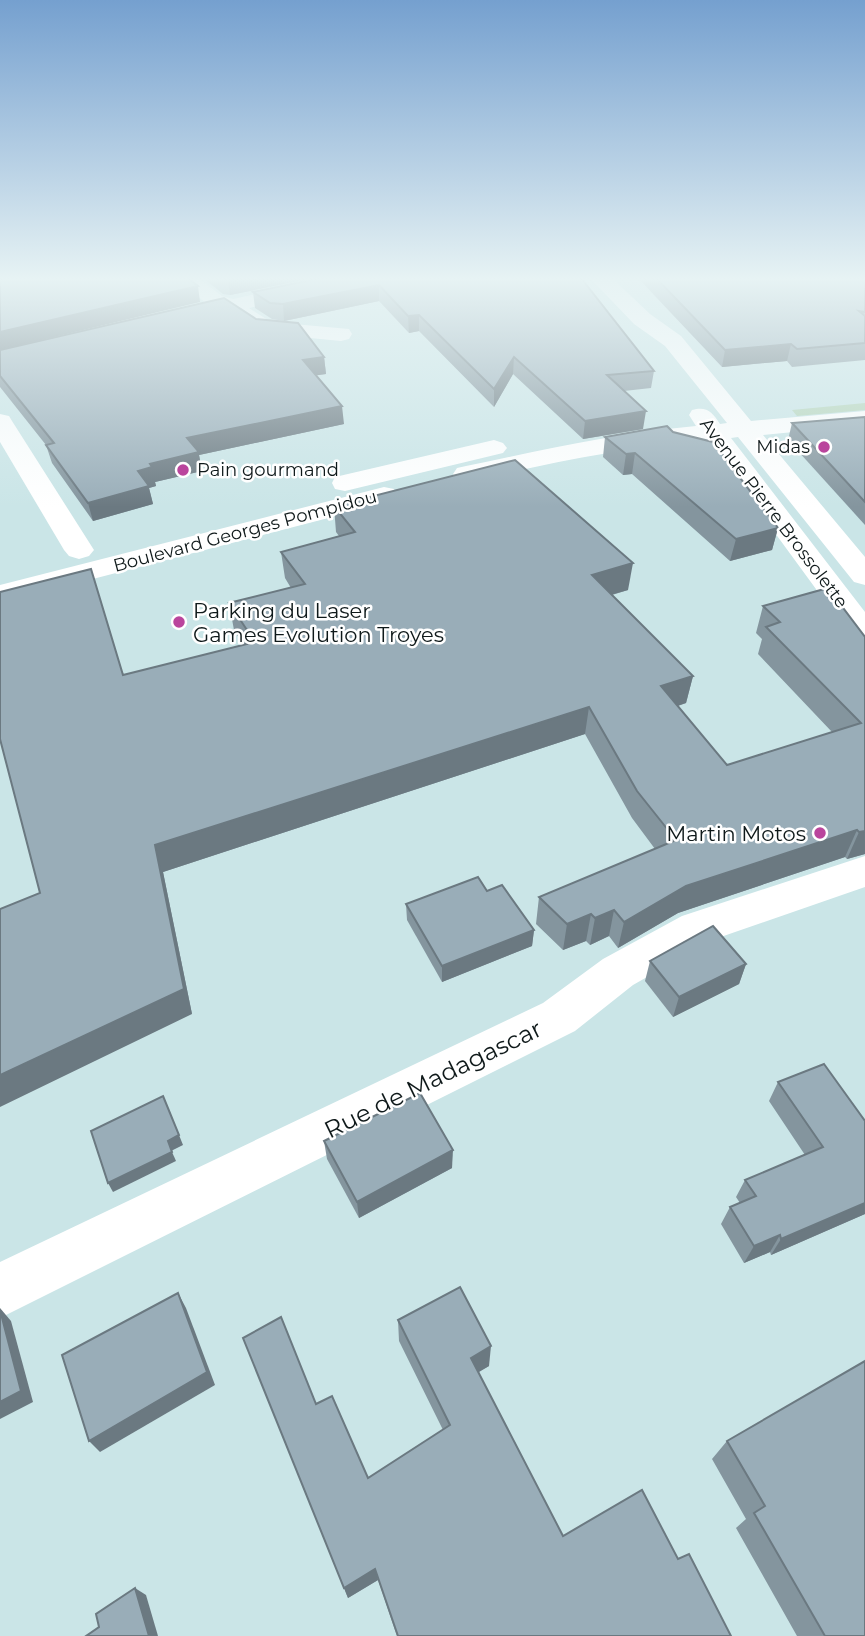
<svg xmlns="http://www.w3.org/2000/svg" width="865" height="1636" viewBox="0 0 865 1636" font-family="Montserrat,sans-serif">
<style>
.green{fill:#b6d5bc}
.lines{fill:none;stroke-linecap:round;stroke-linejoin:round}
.minor{fill:#fff;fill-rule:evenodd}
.major{fill:#fff;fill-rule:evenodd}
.wall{fill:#84959e}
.shaded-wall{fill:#6b7981}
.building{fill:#99adb8;stroke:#6b7981;stroke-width:2}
.poi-dot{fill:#ba459d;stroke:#fff;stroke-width:2.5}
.labels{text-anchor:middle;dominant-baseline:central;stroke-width:5;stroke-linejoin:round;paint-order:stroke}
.far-poi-label{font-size:18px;fill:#0f191a;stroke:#fff;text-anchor:end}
.far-street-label{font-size:18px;fill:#0f191a;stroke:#fff}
.poi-label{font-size:21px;fill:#0f191a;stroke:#fff;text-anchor:start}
.near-street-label{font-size:24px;fill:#0f191a;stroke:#fff}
</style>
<rect width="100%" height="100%" fill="#cae5e7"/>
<path class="green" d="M865,403V410L797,416L792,410Z"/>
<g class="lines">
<g class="minor">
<path d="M175,278H198L222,296L233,299L329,278H367L364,282L249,308L271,322L349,329L352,334L349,339L341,341L258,333L228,312L182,322L175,320L171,316L175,312L207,304Z"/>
<path d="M0,414L9,416L12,421L94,550L89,556L79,559L69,556L64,550L0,442Z"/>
<path d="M865,856V887L712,940L633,985L575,1031L0,1318V1262L543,1003L603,959L682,916Z"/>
</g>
<g class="major">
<path d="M590,278H612L650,314L681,336L751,421L865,411V425L763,435L865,557V585L854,582L738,437L731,438L865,612V644L854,641L707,440C625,447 546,464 466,482L457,480L453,474L457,468L466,466C542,450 618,433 696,426L689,415L692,410C707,406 712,412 720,424L727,423L665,346L634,324Z"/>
<path d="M494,440L503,443L507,448L503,453L345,491L335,489L332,483L335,477Z"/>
<path d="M384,487L394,489L398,495L394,501L0,603V585Z"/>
</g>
</g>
<g class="wall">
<path d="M203,278H313L230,295L223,294Z"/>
<path d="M321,278H581L654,371L651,388L624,391L643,429L583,439L513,374L494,407L419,331L409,333L379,301L284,321L272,319L255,308L253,292Z"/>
<path d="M638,278H865V360L792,367L787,361L722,367Z"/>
<path d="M256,319L324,357L326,374L316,375L344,424L199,455L202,471L155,482L156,486L149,488L153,504L93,521L52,463L46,445L0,387V350Z"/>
<path d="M865,417V525L788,440L792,423Z"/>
<path d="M605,437L778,528L772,550L730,561L632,474L623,475L603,457Z"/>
<path d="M334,506L628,590L612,595L693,676L686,703L678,706L727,765L832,732L758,654L762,639L756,633L763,606L865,637V854L847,859L845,857L678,913L618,948L609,936L590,945L586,941L563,950L536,924L539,897L655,849L632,818L585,734L163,872L192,1014L40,893L123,675L243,645L234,630L229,603L291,588L285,578L281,552L339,536L336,532Z"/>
<path d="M487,891L534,930L532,946L442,982L407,920L406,904Z"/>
<path d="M650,961L746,964L739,984L673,1017L645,981Z"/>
<path d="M778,1082L865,1121V1214L771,1255L770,1252L744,1263L721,1224L730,1207L740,1203L736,1197L745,1180L805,1155L769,1101Z"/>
<path d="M324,1141L452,1168L359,1218L327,1159Z"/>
<path d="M398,1320L489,1366L478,1372L563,1536L678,1559L731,1636H397L378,1580L348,1598L344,1588L316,1404L368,1478L443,1430L399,1341Z"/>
<path d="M727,1441L865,1636H797L736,1528L746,1519L712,1459Z"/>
</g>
<g class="shaded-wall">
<path d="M234,278H313L230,295L228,279Z"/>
<path d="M379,285V301L284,321L283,304Z"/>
<path d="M198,286L200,302L0,350V332Z"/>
<path d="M419,315V331L409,333L408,316Z"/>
<path d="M791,344L787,361L722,367L725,350Z"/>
<path d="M324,357L326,374L305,377L303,360Z"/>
<path d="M514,357L513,374L494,407V389Z"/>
<path d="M342,406L344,424L199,455L202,471L155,482L156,486L149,488L153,504L93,521L88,503L187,438Z"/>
<path d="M646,411L643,429L583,439L585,421Z"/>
<path d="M635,453L632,474L623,475L626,454Z"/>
<path d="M778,528L772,550L730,561L736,539Z"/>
<path d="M633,563L628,590L589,601L592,575Z"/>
<path d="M693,676L686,703L655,713L661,686Z"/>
<path d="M589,707L585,734L163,872L192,1014L0,1107V1075L155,845Z"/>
<path d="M857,830L845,857L678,913L618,948L624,922L686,886Z"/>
<path d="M865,831V854L847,859L859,832Z"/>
<path d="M614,910L609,936L590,945L595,918Z"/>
<path d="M591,914L586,941L563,950L567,924Z"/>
<path d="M534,930L532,946L442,982V966Z"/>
<path d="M746,964L739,984L673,1017L679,997Z"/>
<path d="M179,1135L183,1145L171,1151L168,1141Z"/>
<path d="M453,1150L452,1168L359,1218L357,1202Z"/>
<path d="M172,1152L176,1161L113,1192L108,1183Z"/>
<path d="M865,1203V1214L771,1255L781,1239Z"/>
<path d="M780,1235L770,1252L744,1263L754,1246Z"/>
<path d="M178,1293L186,1308L215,1385L100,1452L89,1441Z"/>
<path d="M0,1308L11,1321L33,1402L0,1419Z"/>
<path d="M491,1346L489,1366L469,1378L471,1358Z"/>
<path d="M375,1569L378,1580L348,1598L344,1588Z"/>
<path d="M135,1588L146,1595L158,1636H149Z"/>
</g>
<g class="building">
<path d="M3,278H188L198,286L0,332V279Z"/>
<path d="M321,278H581L654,371L607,375L646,411L585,421L514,357L494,389L419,315L408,316L379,285L283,304L270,303L253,292Z"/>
<path d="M656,278H865V312L859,311L865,316V343L797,349L791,344L725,350Z"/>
<path d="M224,298L256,319L298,323L324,357L303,360L342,406L187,438L199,452L150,464L152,467L138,471L149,486L88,503L46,445L54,443L0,376V350Z"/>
<path d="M865,417V502L792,423Z"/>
<path d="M667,426L673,432L713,442L778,528L736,539L635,453L626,454L605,437Z"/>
<path d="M515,460L633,563L592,575L693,676L661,686L727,765L861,723L766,627L780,622L763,606L828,588L865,637V831L859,832L857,830L686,886L624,922L614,910L595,918L591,914L567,924L539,897L676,840L637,791L589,707L155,845L184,989L0,1075V909L40,893L0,739V592L91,569L123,675L255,642L229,603L305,584L281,552L355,532L334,506Z"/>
<path d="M478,877L487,891L502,885L534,930L442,966L406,904Z"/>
<path d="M713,926L746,964L679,997L650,961Z"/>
<path d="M824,1064L865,1121V1203L781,1239L780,1235L754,1246L730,1207L756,1196L745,1180L823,1147L778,1082Z"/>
<path d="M420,1093L453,1150L357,1202L324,1141Z"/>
<path d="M163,1096L179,1135L168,1141L172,1152L108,1183L91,1131Z"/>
<path d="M460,1287L491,1346L471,1358L563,1536L642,1490L678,1559L689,1554L731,1636H398L375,1569L344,1588L243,1338L281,1317L316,1404L332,1396L368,1478L450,1425L398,1320Z"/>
<path d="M178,1293L207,1372L89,1441L62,1355Z"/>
<path d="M0,1310L21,1391L0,1402Z"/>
<path d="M865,1361V1636H825L754,1513L765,1506L727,1441Z"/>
<path d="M135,1588L149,1636H86L99,1627L96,1614Z"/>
</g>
<linearGradient id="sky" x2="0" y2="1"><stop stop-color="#75a0cf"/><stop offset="0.55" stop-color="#e7f3f4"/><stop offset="1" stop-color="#e7f3f4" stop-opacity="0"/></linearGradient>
<rect width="865" height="507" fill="url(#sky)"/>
<g class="poi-dot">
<circle cx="824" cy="447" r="7"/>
<circle cx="183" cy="470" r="7"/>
<circle cx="179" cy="622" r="7"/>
<circle cx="820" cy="833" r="7"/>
</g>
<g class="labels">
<g class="far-poi-label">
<text x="810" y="447">Midas</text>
<text x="197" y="470" text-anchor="start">Pain gourmand</text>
</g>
<g class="far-street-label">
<text transform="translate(774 513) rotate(53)">Avenue Pierre Brossolette</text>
<text transform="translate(245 531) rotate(-15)">Boulevard Georges Pompidou</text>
</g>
<g class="poi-label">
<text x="193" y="610">Parking du Laser<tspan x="193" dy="24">Games Evolution Troyes</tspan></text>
<text x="806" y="833" text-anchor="end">Martin Motos</text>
</g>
<g class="near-street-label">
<text transform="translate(433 1079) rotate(-26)">Rue de Madagascar</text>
</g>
</g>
</svg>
